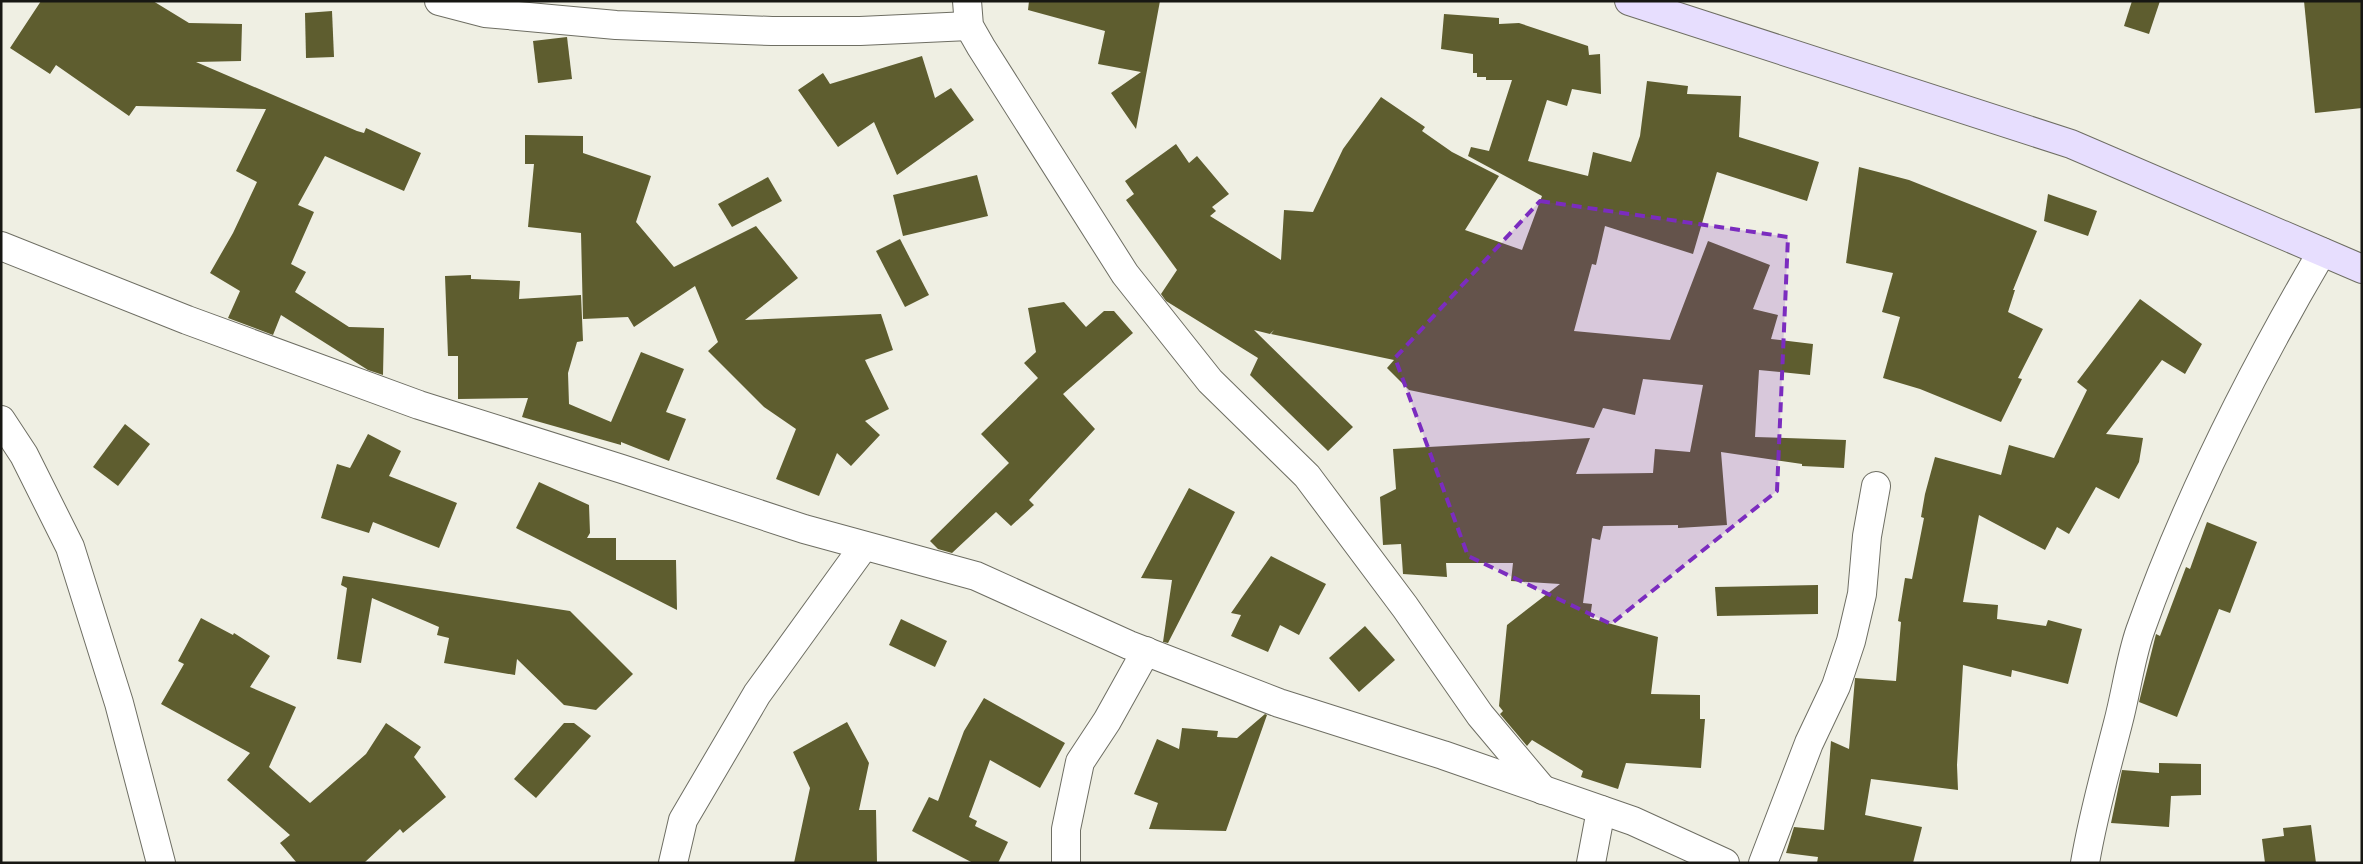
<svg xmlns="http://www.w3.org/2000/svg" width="2363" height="864" viewBox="0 0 2363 864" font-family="'Open Sans',sans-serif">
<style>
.building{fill:#5e5d2f}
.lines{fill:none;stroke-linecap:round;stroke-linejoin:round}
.street-casing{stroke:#6e6e63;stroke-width:30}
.secondary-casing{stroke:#6e6e63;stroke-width:30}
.street{stroke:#fff;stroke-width:28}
.secondary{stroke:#e7defe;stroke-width:28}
.marked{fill:#7b2cbf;fill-opacity:0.2;stroke:#7b2cbf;stroke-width:4;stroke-dasharray:10 6;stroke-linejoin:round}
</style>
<rect width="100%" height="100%" fill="#efefe3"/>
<g class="building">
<path d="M41,1H153L189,23L242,24L241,61L196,62L357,131L364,133L366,128L421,153L404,191L325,156L298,205L314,212L291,264L306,272L295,292L349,327L384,328L383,375L368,370L281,315L273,335L228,318L240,291L210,273L233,233L257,182L236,171L266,109L136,106L129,116L56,65L50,74L10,48Z"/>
<path d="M1029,1H1160L1136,129L1111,93L1141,72L1098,64L1105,31L1028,10Z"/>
<path d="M2132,1H2160L2149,34L2124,26Z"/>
<path d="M2304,1H2362V108L2315,113Z"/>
<path d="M332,11L334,57L306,58L305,13Z"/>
<path d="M1444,14L1499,18V24L1519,23L1588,46L1589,55L1600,54L1601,94L1572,89L1567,106L1547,100L1528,161L1588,176L1593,152L1631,162L1640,136L1647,81L1688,86L1687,94L1741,96L1739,137L1819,162L1807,201L1717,172L1693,254L1605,226L1596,265L1592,264L1574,331L1670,340L1708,241L1770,265L1753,309L1778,315L1771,339L1813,344L1810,375L1759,370L1755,437L1846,440L1844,468L1802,466V464L1721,452L1727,525L1678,528V525L1603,526L1600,540L1592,538L1583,603L1592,604L1590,618L1658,637L1651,694L1700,695V719H1705L1701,768L1626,763L1618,789L1581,777L1583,771L1532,740L1527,746L1500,714L1503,711L1499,706L1507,625L1560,584L1511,581L1513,563H1446L1447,577L1403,574L1401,544L1383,545L1380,497L1396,489L1393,449L1590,438L1576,474L1653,473L1655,449L1690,452L1703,385L1643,379L1635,415L1603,408L1594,428L1409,390L1387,368L1394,360L1271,334L1274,330L1270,334L1254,330L1353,427L1328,451L1250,375L1258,358L1166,301L1161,294L1177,270L1126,200L1134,194L1125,181L1176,144L1189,163L1197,156L1229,194L1212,207L1216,211L1210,216L1281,260L1284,210L1313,212L1343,149L1381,97L1425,127L1422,131L1452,152L1499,176L1465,230L1522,250L1542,196L1468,156L1471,147L1489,151L1512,80H1486V77H1477V73H1473V54L1441,49Z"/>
<path d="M567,37L572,79L538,83L533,41Z"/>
<path d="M922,56L935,98L951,88L974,120L897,175L874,122L838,147L798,90L823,73L830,84Z"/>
<path d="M525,135L583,136V153L651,176L636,222L674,267L756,226L798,278L745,320L881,314L893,350L865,360L889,409L865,421L880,435L851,466L837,453L819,496L776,479L796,429L764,407L708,351L718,342L695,286L634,327L628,317L583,319L581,233L528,227L534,164H525Z"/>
<path d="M1859,167L1909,180L2037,231L2013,290H2015L2008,312L2043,329L2018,378L2022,379L2001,422L1920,389L1883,378L1900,317L1882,312L1893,273L1846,263Z"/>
<path d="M977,175L988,216L903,236L893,195Z"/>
<path d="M768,177L782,201L732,227L718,204Z"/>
<path d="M2048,194L2097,211L2088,236L2044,221Z"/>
<path d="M900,239L929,295L905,307L876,251Z"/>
<path d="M471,275V279L520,281L519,299L581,295L583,341L577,342L568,373L569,404L611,422L641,352L684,369L666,412L686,419L669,461L621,442V445L522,417L528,398L458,399V356H448L445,276Z"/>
<path d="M2140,299L2202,344L2185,374L2162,360L2106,434L2143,438L2139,462L2119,499L2096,487L2069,534L2057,527L2045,550L1979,515L1963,602L1998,605L1997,619L2046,626L2048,620L2082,629L2068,684L2012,670L2011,677L1963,665L1957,765L1958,790L1871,779L1865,815L1922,827L1913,863H1817L1818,857L1786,853L1794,827L1824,830L1831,741L1849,749L1855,678L1896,681L1901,622L1898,621L1905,578L1912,579L1924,518L1921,517L1925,494L1935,457L2001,475L2009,445L2054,458L2087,390L2077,382Z"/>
<path d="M1064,302L1086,327L1104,311H1114L1133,333L1063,394L1095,429L1029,500L1034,505L1011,526L996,512L952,553L938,549L930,541L1009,463L981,434L1038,378L1024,363L1036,352L1028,308Z"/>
<path d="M125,424L150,444L118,486L93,467Z"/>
<path d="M368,434L401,451L389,476L457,503L439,548L373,522L369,533L321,518L337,464L350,468Z"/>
<path d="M539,482L589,505L590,533L587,538H616V560H676L677,610L516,528Z"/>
<path d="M1189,488L1235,512L1168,643L1163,642L1172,580L1141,578Z"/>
<path d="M2207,522L2257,542L2230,613L2219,609L2177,717L2139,702L2156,634L2160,636L2186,567L2190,569Z"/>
<path d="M1271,556L1326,584L1299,635L1280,625L1268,652L1231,636L1241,615L1231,613Z"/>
<path d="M343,576L570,611L633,674L596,710L564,705L517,659L515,675L444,663L449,638L437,635L439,627L372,598L361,663L337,659L347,588L341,585Z"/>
<path d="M1818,585V614L1717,616L1715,587Z"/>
<path d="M201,618L233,635L234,633L270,656L250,687L296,707L269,767L310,803L366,754L386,723L421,747L414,757L446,797L403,833L400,829L364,863H297L280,843L290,835L227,780L250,753L161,704L184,664L178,661Z"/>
<path d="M901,619L947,641L935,667L889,645Z"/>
<path d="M1365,626L1395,660L1359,692L1329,658Z"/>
<path d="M984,698L1065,743L1040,788L990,760L969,817L977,821L975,826L1008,842L998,863H973L912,831L929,797L938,801L964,731Z"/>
<path d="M1265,714L1267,715L1226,831L1149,829L1158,803L1134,794L1157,739L1179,749L1182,728L1218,731L1217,737L1237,738Z"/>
<path d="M847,722L869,763L859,810H876L877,863H794L810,788L793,752Z"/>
<path d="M564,723H574L591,736L536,798L514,779Z"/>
<path d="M2159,763L2201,764V795L2171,796L2169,827L2111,823L2122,770L2159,773Z"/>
<path d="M2311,825L2316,863H2265L2262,839L2284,836L2283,828Z"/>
</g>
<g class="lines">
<defs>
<g id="street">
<path d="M439,1L485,13L616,25L772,31H860L969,26"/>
<path d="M967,1L969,26L981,47L1125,274L1210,381L1307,476L1405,607L1480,715L1543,790"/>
<path d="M1,246L187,320L419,405L622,469L804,529L976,576L1129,645L1279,703L1443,755L1633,821L1725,863"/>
<path d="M1,420L24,455L70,547L119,703L161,863"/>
<path d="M673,863L683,820L757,694L864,546"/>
<path d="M1066,863V829L1080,762L1107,721L1146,651"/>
<path d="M1591,863L1601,810"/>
<path d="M1763,863L1809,743L1836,686L1851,641L1862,594L1867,536L1876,486"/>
<path d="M2085,863C2093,815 2106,770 2118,723C2126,693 2130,660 2140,631C2187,498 2251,373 2322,252"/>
</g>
<path id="secondary" d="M1629,1L2071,144L2362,269"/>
</defs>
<use href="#street" class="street-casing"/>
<use href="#secondary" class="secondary-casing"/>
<use href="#street" class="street"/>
<use href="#secondary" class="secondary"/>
</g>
<path class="marked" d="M1540,201L1788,237L1777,491L1611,624L1468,556L1395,358Z"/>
<rect width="2363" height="864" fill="none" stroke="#171713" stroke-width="5"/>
</svg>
